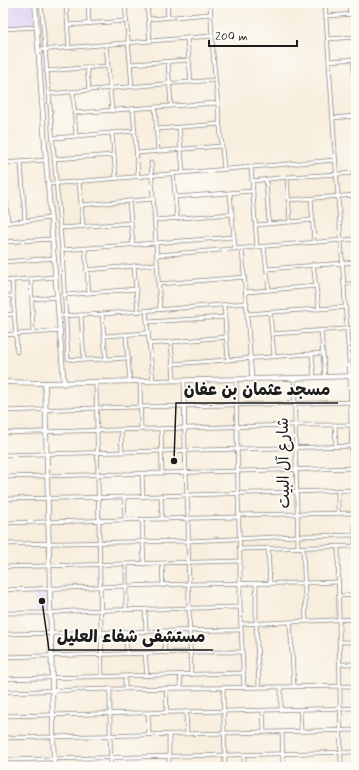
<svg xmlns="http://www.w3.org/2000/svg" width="359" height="770" viewBox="0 0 359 770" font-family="Mynerve,'Playpen Sans Arabic',sans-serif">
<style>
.built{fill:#e1d4f4}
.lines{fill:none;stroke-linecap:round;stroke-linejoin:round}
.street-casing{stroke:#8a857d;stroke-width:4.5}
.secondary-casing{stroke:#8a857d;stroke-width:5.5}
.street{stroke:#fff;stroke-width:3}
.secondary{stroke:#fff;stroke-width:4}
.labels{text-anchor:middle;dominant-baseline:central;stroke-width:3.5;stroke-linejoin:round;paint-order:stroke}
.street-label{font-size:16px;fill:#1c1c1c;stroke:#fdfcf7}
.leader{fill:none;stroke:#1c1c1c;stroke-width:1.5}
.callout-dot{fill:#1c1c1c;stroke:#fdfcf7;stroke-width:1.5}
.callout-label{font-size:17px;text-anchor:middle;font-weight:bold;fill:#1c1c1c;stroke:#fdfcf7;stroke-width:3.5;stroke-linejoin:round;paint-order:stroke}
</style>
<rect width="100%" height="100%" fill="#fdfcf7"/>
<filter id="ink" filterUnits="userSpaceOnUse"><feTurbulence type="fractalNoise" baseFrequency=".025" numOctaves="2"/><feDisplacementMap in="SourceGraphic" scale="8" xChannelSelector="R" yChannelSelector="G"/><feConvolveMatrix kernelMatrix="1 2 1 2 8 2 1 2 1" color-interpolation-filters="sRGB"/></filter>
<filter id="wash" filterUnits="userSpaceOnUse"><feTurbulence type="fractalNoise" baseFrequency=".012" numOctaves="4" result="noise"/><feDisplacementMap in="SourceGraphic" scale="16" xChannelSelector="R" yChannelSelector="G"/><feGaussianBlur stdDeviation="0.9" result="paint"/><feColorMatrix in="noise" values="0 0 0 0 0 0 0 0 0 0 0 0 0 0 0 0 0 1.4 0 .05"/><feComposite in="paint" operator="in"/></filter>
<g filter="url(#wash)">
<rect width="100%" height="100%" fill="#f8eede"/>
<g class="built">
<path d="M3,3H33L35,25L3,27Z"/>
<path d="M35,590H49L50,612H35Z"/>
</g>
</g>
<g filter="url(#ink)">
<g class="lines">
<defs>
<g id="street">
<path d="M41,3L49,94"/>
<path d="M88,3L89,23"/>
<path d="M125,3L132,87"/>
<path d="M147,3L150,41"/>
<path d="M167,3L168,17"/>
<path d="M210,3L213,53L224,169"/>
<path d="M325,3L350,376L352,468L354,490"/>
<path d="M349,3L350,14"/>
<path d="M66,4L69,47"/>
<path d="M36,5L83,3"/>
<path d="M326,16L356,14"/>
<path d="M149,19L210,14"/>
<path d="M68,25L126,21"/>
<path d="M3,29L37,27"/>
<path d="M328,39L356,37"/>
<path d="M106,45L112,111"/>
<path d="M39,50L212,36"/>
<path d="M353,59L355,76L356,81"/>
<path d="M189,60L191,82"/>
<path d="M329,61L356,59"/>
<path d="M168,62L171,106"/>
<path d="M130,64L189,60L187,38"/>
<path d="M87,68L89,90"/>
<path d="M46,71L108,66"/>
<path d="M73,92L76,135"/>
<path d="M155,107L158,151"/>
<path d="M133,109L138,176"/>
<path d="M74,113L171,106L217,103"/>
<path d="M333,118L356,116"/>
<path d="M179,127L183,173"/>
<path d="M157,129L219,124"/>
<path d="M112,133L116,178"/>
<path d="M53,138L135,131"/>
<path d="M137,153L221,146"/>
<path d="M54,159L114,155"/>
<path d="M21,162L25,221"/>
<path d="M151,163L160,310"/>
<path d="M251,167L257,247"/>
<path d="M173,173L177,219"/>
<path d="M287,177L290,222"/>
<path d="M266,180L269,223"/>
<path d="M79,181L83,226"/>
<path d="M252,181L287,177L356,173"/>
<path d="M49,184L336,160"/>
<path d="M230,193L235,249"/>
<path d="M176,197L253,191"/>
<path d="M311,198L314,242"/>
<path d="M289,200L356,195"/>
<path d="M129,201L133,245"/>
<path d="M81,205L153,199"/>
<path d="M155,220L232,214"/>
<path d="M3,223L51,218"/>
<path d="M8,223L3,163L46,160"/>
<path d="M131,223L60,228L49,94L89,90L215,80"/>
<path d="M256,225L312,220"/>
<path d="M60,228L62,250L234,237"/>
<path d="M3,242L53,239"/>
<path d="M264,247L269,290"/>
<path d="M85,248L89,293"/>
<path d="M242,248L252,379"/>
<path d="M62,250L68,359L84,360L129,358"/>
<path d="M157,255L356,239"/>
<path d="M3,262L55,258"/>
<path d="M313,264L319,309"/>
<path d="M134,266L138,312"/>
<path d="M267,269L356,262"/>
<path d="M86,270L157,264"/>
<path d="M31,279L33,332"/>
<path d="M12,280L17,352"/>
<path d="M3,281L56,277"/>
<path d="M158,284L245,277"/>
<path d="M344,284H356"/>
<path d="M246,292L269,290L316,286"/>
<path d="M65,295L136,289"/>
<path d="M3,296H13"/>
<path d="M32,299L58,297"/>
<path d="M224,305L228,360"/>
<path d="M146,311L153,381"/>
<path d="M270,313L274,356"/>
<path d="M102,314L106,358"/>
<path d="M247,314L346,307"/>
<path d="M3,315L14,314"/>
<path d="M81,315L84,360"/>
<path d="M59,316L102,314L247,303"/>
<path d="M148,322L225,317"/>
<path d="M321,331L325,377"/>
<path d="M272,334L356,328"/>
<path d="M3,335L61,331"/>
<path d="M126,335L130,382"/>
<path d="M105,336L148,333"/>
<path d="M171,342L174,380"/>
<path d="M150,344L226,337"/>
<path d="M349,350H356"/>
<path d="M312,354L314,377"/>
<path d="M173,364L322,353"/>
<path d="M294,378L298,548"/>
<path d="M236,379L238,494L240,561V607L244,687"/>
<path d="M184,380L185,451L188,517L189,609L191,675"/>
<path d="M140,381L141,429"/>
<path d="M96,383L102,676"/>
<path d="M3,411L97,408L356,402"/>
<path d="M335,425L336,446"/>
<path d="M161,429L162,473"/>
<path d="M121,430L122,452"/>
<path d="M3,433L295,425H356"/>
<path d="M3,455L356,446"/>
<path d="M142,473L143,497"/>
<path d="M3,477L356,468"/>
<path d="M161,496L162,518"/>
<path d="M124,497L125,519"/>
<path d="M3,499L124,497L356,490"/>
<path d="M338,513V491"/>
<path d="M355,513V546"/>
<path d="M239,515L356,513"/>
<path d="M142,519L144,564"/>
<path d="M3,523L239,517"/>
<path d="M3,544L188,541L297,536L356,535"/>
<path d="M338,546L341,767"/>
<path d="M268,548L270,584"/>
<path d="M303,548L306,621"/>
<path d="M239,549L356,546"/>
<path d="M162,563L163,586"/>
<path d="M126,564V610"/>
<path d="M3,567L240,561"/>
<path d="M256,584V623L259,687"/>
<path d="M3,590L189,584L304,583L338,582"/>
<path d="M339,596L356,595"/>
<path d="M145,609L146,631"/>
<path d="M3,613H51L71,611L240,607"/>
<path d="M290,622L294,686"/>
<path d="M241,624L356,619"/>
<path d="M164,631L165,653"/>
<path d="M126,632L127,654"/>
<path d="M3,634L126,632L164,631L241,630"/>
<path d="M339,642H356"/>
<path d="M145,654L147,676"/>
<path d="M3,657L190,652H242"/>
<path d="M340,664H356"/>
<path d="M180,675L181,688"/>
<path d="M125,676V689"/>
<path d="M3,679L243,673"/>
<path d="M223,687L225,767"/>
<path d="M281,687V710"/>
<path d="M166,688L167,713"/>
<path d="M110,689V736L111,767"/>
<path d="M3,692L110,689L356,686"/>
<path d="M300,710L301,731"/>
<path d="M263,711L264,732"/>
<path d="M186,712L187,734"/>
<path d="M148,713L149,734"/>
<path d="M3,716L356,708"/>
<path d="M282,732L283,767"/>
<path d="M169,734V767"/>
<path d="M3,738L356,730"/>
<path d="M3,760L356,752"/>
<path d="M244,767V755"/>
</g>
<g id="secondary">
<path d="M35,3L46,160L64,384"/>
<path d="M3,382L45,383L54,767"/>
<path d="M45,383L294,378L356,376"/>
</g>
</defs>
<use href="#street" class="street-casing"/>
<use href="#secondary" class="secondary-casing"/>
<use href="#street" class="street"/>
<use href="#secondary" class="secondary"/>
</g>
</g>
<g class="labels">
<g class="street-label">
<text transform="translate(284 463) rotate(-91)">شارع آل البيت</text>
</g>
</g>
<path class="leader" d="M174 461L176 403H338M42 601L49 650H213"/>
<g class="callout-dot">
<circle cx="174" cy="461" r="4"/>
<circle cx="42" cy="601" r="4"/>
</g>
<g class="callout-label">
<text x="257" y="395">مسجد عثمان بن عفان</text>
<text x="131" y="642">مستشفى شفاء العليل</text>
</g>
<rect width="359" height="770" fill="none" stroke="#fdfcf7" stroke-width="16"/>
<path d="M209 40v6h88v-6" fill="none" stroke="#1c1c1c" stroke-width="2"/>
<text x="215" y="40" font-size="12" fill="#1c1c1c" stroke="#fdfcf7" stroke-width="3" paint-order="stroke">200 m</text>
</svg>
